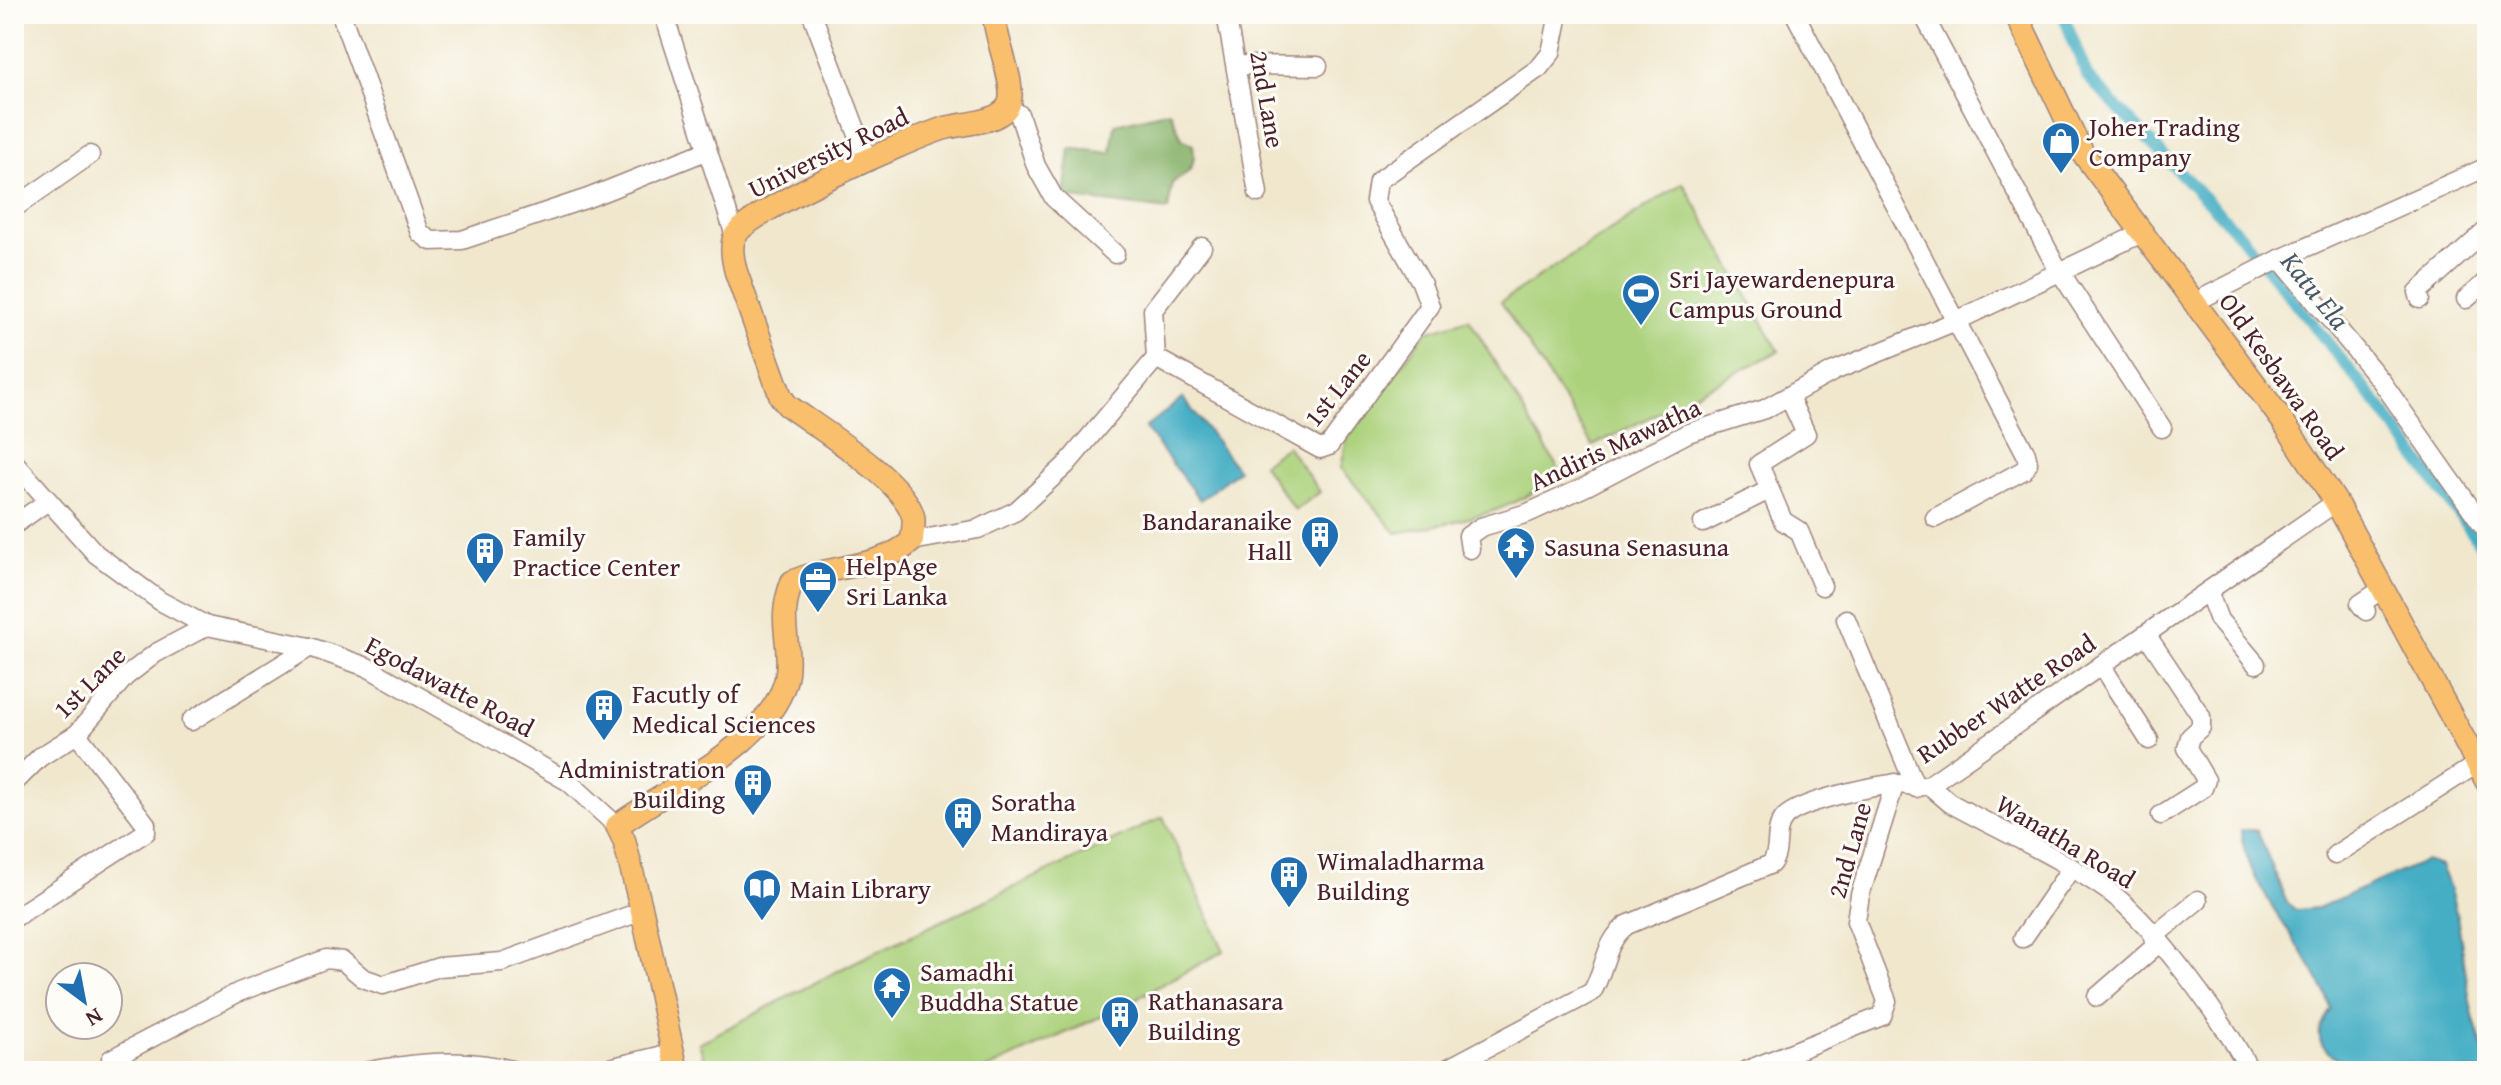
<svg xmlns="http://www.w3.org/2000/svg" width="2501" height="1085" viewBox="0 0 2501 1085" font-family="'Gentium Book Plus',serif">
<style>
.green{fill:#acd27d;stroke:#7b7854;stroke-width:2}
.forest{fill:#89b46c;stroke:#6a6a4c;stroke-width:2}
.water{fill:#45aec4;stroke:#486678;stroke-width:2}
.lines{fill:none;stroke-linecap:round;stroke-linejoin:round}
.canal{stroke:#45aec4;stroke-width:12}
.minor-casing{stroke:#9d837c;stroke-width:21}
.major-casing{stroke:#9d837c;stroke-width:25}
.minor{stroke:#fff;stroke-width:18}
.major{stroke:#f9bf6d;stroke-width:22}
.labels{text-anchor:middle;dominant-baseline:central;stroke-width:6;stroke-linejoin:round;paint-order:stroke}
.street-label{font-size:26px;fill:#4a1f2b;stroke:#fdfcf7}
.poi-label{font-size:26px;fill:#4a1f2b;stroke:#fdfcf7;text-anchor:start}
.water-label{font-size:28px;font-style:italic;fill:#485868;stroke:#fdfcf7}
</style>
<rect width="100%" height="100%" fill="#fdfcf7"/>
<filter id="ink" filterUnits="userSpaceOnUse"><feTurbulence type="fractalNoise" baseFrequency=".0125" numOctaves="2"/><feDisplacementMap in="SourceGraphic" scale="16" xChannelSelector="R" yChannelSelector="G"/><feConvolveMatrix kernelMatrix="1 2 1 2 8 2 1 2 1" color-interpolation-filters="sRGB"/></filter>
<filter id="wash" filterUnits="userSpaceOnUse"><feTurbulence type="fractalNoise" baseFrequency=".006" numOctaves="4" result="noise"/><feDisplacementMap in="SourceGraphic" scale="32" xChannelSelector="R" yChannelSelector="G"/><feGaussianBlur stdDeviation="1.8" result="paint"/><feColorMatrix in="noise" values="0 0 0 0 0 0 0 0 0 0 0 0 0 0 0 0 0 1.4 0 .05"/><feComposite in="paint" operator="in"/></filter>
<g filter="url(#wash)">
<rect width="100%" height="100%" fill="#f0e7cd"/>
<g class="green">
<path d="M1683,183L1779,351L1593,446L1501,302Z"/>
<path d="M1469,319L1559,470C1521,514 1451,522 1396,533L1341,468L1347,438L1426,332Z"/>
<path d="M1287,446L1320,492L1295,510L1262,464Z"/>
<path d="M1163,817L1224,951L1115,1010L983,1071H708L699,1043L855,962Z"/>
</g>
<path class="forest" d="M1170,111L1182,139L1193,145C1196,166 1191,173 1173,182L1168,210L1064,197L1070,148L1111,153L1115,124Z"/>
<g class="water">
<path d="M1183,398L1238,470L1200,500L1145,428Z"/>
<path d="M2241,830H2257L2287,903L2296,910L2318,908L2425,861L2441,866C2462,913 2462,962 2472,1011C2476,1032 2487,1050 2487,1071C2458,1071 2313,1082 2320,1031C2321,1024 2328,1015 2331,1009C2313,950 2245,890 2241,830Z"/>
</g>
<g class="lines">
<path class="canal" d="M2063,14L2087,76L2241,236L2380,407L2487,553"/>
</g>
</g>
<g filter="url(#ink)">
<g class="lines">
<defs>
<g id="minor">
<path d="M341,14L420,233L431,241L462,240L588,198L706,151"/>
<path d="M669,14L666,21L735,236"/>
<path d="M812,14L868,161"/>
<path d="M1226,14L1258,193"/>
<path d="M1795,14L2026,454L2028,463L2024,470L1935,518"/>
<path d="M1923,14L2055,264L2162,428"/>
<path d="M1236,65L1318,66"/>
<path d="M1008,107L1019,114L1036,166L1054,198L1115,254"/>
<path d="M14,208L90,155"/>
<path d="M2280,259L2382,382L2487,531"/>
<path d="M2420,299L2418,292L2487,230"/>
<path d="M2466,299L2487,281"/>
<path d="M2195,302L2280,259L2487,167"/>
<path d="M1156,358L1153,310L1202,247"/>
<path d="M1789,397L1806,434L1759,464L1783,521L1799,531L1822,586"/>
<path d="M14,462L96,554L160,601L207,626L310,647L367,667L569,782L617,826"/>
<path d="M1703,523L1769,490"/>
<path d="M14,525L48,501"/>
<path d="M912,541L978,529L1016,511L1066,465L1156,358L1320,449L1329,446L1430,306L1421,282L1375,201L1378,181L1539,68L1551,53L1559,14"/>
<path d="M1470,549L1468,536L1481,527L1528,513L1587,486L1688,433L1765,409L1834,371L1956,321L2144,232"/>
<path d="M2208,591L2219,620L2256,664"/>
<path d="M2366,611L2360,604L2381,590"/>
<path d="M1846,619L1916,788"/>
<path d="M2146,634L2201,716V727L2190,737L2187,748L2206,780L2203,788L2161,815"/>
<path d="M2101,665L2149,740"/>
<path d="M191,721L310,647"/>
<path d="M14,783L40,757L77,734L125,677L156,653L207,626"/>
<path d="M1929,785L1950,803C2003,832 2062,858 2111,893C2153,924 2226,1024 2250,1071"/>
<path d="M2335,855L2477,764"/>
<path d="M14,918L146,832V824L77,734"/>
<path d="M2153,937L2198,900"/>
<path d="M2023,938L2070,870"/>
<path d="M2097,997L2159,943"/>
<path d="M111,1059L239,992L326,959L343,961L363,978L383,985L439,967L502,962L642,911"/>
<path d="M368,1071C417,1063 466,1057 515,1071"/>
<path d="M597,1071L672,1053"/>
<path d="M1443,1071L1592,992C1606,969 1604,942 1627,925L1771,864C1782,850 1772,831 1785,817C1801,801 1869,787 1892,784C1906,783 1915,789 1929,785L2336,502"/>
<path d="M1745,1071L1882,1016L1887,1001L1856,921L1860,895L1895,783"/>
</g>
<g id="major">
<path d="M2016,14L2082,152L2282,420L2336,502L2487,782"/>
<path d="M677,1071L642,911L624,840L617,826C666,789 778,740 787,673C791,637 777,622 792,582C830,564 879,570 912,541C912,534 915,523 913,516C904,480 818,428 787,405L781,397L736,272C733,261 730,246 735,236C748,210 909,140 942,129C961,123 1000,124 1009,104C1017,85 994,38 994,14"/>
</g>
</defs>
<use href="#minor" class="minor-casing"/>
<use href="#major" class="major-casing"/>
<use href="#minor" class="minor"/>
<use href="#major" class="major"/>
</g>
</g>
<defs>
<symbol id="shop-pin" viewBox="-11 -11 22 30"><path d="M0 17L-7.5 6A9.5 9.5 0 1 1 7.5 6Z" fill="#1f6fb2" stroke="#fdfcf7"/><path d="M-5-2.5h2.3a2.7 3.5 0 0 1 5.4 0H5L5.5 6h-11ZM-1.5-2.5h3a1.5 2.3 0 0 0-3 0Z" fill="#fff"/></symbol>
<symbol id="stadium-pin" viewBox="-11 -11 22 30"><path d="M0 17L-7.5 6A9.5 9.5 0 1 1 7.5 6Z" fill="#1f6fb2" stroke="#fdfcf7"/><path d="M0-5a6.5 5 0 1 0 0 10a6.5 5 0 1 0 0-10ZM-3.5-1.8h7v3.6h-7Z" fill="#fff"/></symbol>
<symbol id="building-pin" viewBox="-11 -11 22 30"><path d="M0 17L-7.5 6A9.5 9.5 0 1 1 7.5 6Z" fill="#1f6fb2" stroke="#fdfcf7"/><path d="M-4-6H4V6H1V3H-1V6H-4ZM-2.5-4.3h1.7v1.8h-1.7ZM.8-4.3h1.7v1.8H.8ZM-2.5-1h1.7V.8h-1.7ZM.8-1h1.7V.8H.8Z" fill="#fff"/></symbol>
<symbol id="temple-pin" viewBox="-11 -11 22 30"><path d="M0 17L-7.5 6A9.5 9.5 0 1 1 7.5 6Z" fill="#1f6fb2" stroke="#fdfcf7"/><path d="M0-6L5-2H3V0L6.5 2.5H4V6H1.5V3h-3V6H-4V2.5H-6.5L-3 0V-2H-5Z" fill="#fff"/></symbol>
<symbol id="office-pin" viewBox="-11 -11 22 30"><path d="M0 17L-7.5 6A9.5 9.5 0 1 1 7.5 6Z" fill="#1f6fb2" stroke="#fdfcf7"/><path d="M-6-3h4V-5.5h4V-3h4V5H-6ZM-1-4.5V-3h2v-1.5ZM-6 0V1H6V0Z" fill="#fff"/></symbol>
<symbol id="library-pin" viewBox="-11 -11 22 30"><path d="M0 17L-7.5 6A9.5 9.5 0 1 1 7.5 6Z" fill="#1f6fb2" stroke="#fdfcf7"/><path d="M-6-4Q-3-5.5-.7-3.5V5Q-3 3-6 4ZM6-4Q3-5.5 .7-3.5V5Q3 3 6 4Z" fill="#fff"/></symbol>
</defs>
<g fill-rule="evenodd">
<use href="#shop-pin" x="2039" y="119" width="44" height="60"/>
<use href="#stadium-pin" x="1619" y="271" width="44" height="60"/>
<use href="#building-pin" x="1298" y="513" width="44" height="60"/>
<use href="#temple-pin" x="1494" y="524" width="44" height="60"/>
<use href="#building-pin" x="463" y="529" width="44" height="60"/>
<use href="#office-pin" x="796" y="558" width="44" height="60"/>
<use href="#building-pin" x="582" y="686" width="44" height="60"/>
<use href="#building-pin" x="731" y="761" width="44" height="60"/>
<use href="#building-pin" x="941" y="794" width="44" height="60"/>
<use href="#building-pin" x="1267" y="853" width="44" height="60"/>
<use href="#library-pin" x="740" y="866" width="44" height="60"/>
<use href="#temple-pin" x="870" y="964" width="44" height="60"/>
<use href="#building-pin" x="1098" y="993" width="44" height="60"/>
</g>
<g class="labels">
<g class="street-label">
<text transform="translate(1268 99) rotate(80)">2nd Lane</text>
<text transform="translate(828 152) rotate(-26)">University Road</text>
<text transform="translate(2282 376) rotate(55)">Old Kesbawa Road</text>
<text transform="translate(1337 388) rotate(-51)">1st Lane</text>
<text transform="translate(1615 444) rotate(-25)">Andiris Mawatha</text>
<text transform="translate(89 682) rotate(-45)">1st Lane</text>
<text transform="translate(450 686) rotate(28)">Egodawatte Road</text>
<text transform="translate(2006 698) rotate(-34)">Rubber Watte Road</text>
<text transform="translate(2066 841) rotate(31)">Wanatha Road</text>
<text transform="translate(1849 850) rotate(-74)">2nd Lane</text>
</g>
<g class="poi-label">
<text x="2089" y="126">Joher Trading<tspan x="2089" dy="30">Company</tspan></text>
<text x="1669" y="278">Sri Jayewardenepura<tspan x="1669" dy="30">Campus Ground</tspan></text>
<text x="1292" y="520" text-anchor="end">Bandaranaike<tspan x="1292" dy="30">Hall</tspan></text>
<text x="513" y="536">Family<tspan x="513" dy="30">Practice Center</tspan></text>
<text x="1544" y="546">Sasuna Senasuna</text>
<text x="846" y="565">HelpAge<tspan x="846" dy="30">Sri Lanka</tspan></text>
<text x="632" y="693">Facutly of<tspan x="632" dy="30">Medical Sciences</tspan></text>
<text x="725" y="768" text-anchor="end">Administration<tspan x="725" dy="30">Building</tspan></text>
<text x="991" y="801">Soratha<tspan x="991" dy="30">Mandiraya</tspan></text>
<text x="1317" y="860">Wimaladharma<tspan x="1317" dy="30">Building</tspan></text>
<text x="790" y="888">Main Library</text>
<text x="920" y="971">Samadhi<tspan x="920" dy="30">Buddha Statue</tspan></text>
<text x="1148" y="1000">Rathanasara<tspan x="1148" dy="30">Building</tspan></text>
</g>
<g class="water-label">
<text transform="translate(2316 290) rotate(51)">Katu Ela</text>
</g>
</g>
<rect width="2501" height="1085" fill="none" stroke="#fdfcf7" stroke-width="48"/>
<g transform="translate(84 1001) rotate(148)"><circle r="38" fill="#fdfcf7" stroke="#b5a4a5" stroke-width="2"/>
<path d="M0-6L14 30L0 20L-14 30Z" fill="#1f6fb2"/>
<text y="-12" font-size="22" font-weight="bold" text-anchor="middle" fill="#4a1f2b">N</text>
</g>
</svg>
